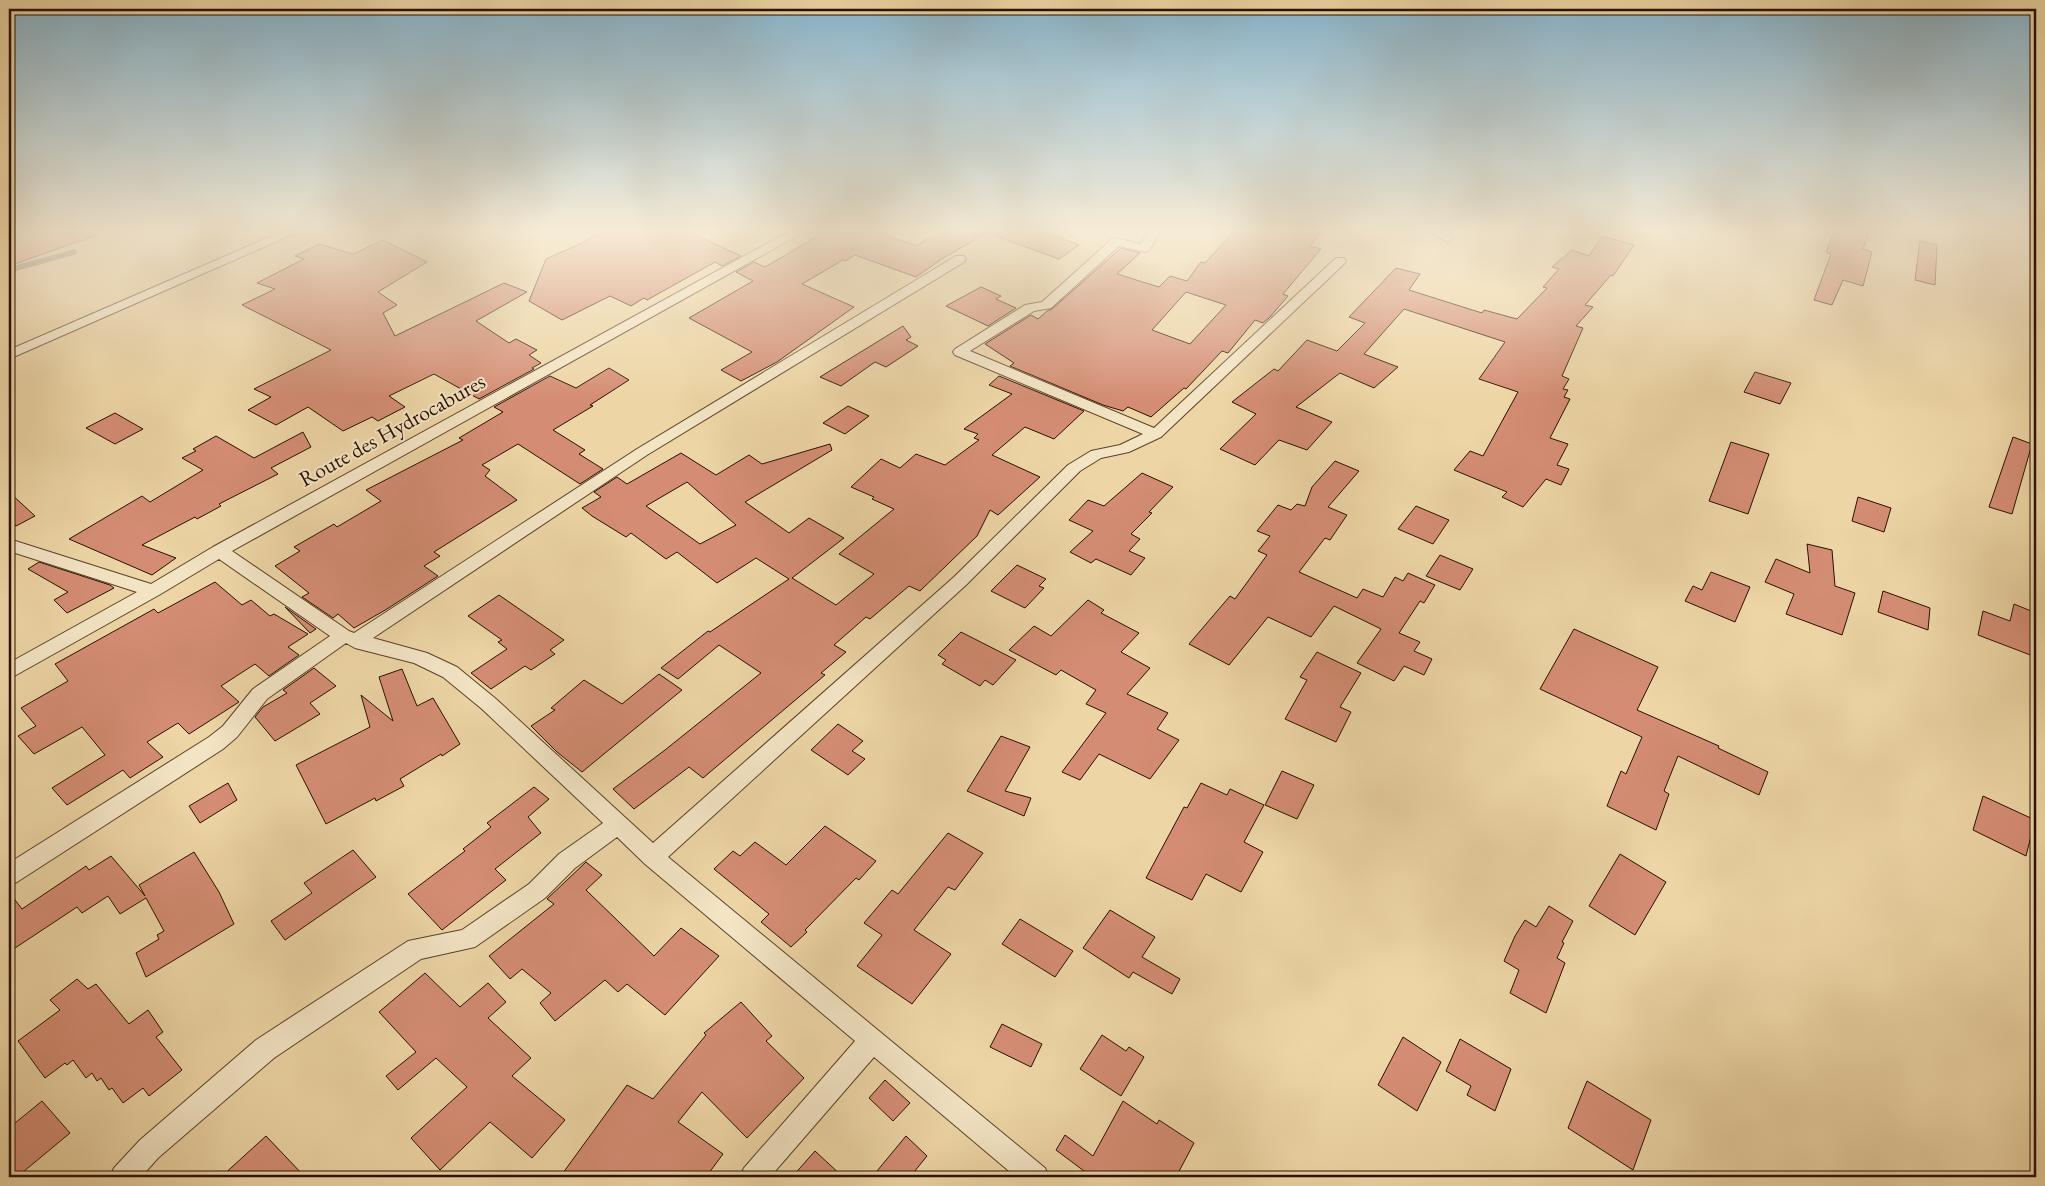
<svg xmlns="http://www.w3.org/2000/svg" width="2045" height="1186" viewBox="0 0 2045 1186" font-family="'EB Garamond',serif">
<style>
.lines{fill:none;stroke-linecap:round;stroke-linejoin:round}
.stream{stroke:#6c7566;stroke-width:5.5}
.building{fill:#d48d74;stroke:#291000;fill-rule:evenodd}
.street-casing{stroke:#5a4129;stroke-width:2}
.street{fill:#f3e4c4;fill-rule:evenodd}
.labels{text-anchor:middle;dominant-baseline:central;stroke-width:4;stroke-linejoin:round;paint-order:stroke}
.street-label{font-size:22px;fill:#291000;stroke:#f3e4c4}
</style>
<rect width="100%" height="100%" fill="#edd5a5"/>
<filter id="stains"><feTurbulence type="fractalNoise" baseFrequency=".004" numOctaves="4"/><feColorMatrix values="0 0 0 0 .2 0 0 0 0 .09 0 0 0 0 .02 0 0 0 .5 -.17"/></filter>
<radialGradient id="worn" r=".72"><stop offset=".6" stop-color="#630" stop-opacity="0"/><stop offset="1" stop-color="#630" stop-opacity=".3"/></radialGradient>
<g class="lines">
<path class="stream" d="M9,270L74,252"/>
</g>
<g class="building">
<path d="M28,232H96L97,235L9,266V239Z"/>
<path d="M600,232H689L741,256L722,266L715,262L647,300L644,298L631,306L610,296L562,320L529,301L546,259L584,242Z"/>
<path d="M825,232H878L916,246L928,238L931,240L944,232H988L938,261H939L916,277L855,255L845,261L843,260L802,284L854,307L777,362L741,381L721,370L752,352L689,318L753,281L736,272L754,262L765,267Z"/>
<path d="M993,232H1045L1079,245L1059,259L993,235Z"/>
<path d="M1234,232H1321L1310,246L1321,249L1283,294L1288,296L1269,318L1263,323L1255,320L1228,353L1222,351L1186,389L1184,388L1151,417L1128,407L1123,411L1103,405L1010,366L1014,363L985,344L1031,315L1038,319L1047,311L1052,309L1121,248L1140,253L1117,274L1159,287L1170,276L1187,281L1201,262L1205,263ZM1186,292L1226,305L1190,344L1152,330Z"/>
<path d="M1834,232H1869L1863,249L1872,252L1863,286L1843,280L1832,305L1814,300L1831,254L1826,252Z"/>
<path d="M1602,236L1634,245L1613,276L1611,275L1585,305L1593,307L1576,326L1583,328L1562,376L1569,379L1563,389L1568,390L1564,397L1570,399L1550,438L1568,444L1557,465L1569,469L1561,485L1546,479L1523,507L1502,497L1507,492L1454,470L1470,451L1483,456L1518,392L1479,379L1505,342L1404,309L1364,354L1398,367L1374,388L1340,373L1296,407L1332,422L1307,450L1279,440L1255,465L1220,449L1256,414L1232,402L1274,369L1278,371L1307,340L1337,351L1365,323L1349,317L1396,268L1420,274L1409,290L1482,313L1484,310L1517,319L1547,288L1543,287L1559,269L1552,267L1572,250L1589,256Z"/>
<path d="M383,240L427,262L378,292L397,305L383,313L395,336L504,283L527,292L476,321L509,343L516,339L537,350L529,355L541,363L532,368L534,369L479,399L434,374L389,396L405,407L378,421L372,417L343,431L308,407L276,425L248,410L271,397L254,389L331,350L242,305L275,289L257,283L304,259L295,256L319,244L353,254Z"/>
<path d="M1920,241L1937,245L1935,285L1915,280Z"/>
<path d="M981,287L1001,296L996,299L1016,308L988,326L946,306Z"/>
<path d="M903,326L911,337L906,340L918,346L886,367L875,362L841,386L820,377Z"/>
<path d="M609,368L629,380L590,405L593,406L553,430L585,450L579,454L603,469L580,484L518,444L482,465L490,470L485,476L517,500L434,552L440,556L424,566L438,576L387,609L354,628L338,614L333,618L302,597L309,593L275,566L300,551L294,547L334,524L337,527L381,501L366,490L463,440L459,438L503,412L494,407L550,376L576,388Z"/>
<path d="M1755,372L1791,383L1780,404L1744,392Z"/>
<path d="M999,376L1084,411L1054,439L1025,427L992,455L1040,477L998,515L990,510L977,536L920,591L909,586L870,619L866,617L834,645L846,652L821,673L825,675L703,778L689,767L634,809L613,789L665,750L761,673L719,645L678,679L661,668L708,631L710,632L789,579L756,558L717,583L677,552L666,559L631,533L626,537L592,516L582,508L601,497L594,492L617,477L627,484L681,453L716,475L749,455L762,464L830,444L832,450L745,502L789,533L809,518L844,538L792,578L836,605L874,574L839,554L894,509L872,499L874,497L851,487L881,459L900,468L916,454L945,465L979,440L974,438L978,434L964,429L1012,394L989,385ZM687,482L736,525L700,544L646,506Z"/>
<path d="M848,406L869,416L845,434L823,423Z"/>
<path d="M115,413L143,429L115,444L86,428Z"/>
<path d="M303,432L311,447L271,468L278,474L219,504L221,506L197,519L195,517L142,545L176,558L152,575L69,539L142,496L150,502L203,470L182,458L196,451L193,449L216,436L254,458Z"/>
<path d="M2013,437L2032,444L2012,514L1989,507Z"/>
<path d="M1731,442L1769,454L1748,514L1709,501Z"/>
<path d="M1335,461L1359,471L1328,507L1347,515L1330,540L1325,538L1299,572L1357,598L1363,589L1383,597L1395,577L1403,581L1408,573L1435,585L1424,603L1420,601L1399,633L1420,642L1414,651L1432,659L1424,675L1404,666L1394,681L1357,663L1381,629L1334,606L1311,637L1268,617L1229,665L1189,644L1230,596L1235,599L1267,555L1258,551L1270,536L1257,531L1278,505L1291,510L1297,504L1305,506L1312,487Z"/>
<path d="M1142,473L1173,487L1149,512L1152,513L1131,534L1140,539L1129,551L1145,558L1131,575L1096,559L1091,563L1070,552L1093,531L1069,520L1088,500L1104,506Z"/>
<path d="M9,492L35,516L16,526L9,518Z"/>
<path d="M1858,497L1891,508L1884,532L1852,521Z"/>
<path d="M1416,506L1449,520L1433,544L1398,529Z"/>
<path d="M1807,544L1832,550L1835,586L1855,593L1842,635L1786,614L1794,594L1765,582L1776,559L1810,573Z"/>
<path d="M1440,555L1473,569L1460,590L1426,576Z"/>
<path d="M39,562L110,585L114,588L67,613L54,600L68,592L28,569Z"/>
<path d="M1017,565L1046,579L1039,586L1044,588L1025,608L991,591Z"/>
<path d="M1711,572L1750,587L1735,622L1685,601L1693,586L1702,590Z"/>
<path d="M215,582L242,605L251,600L270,616L274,614L308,634L288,647L299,655L269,676L255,664L221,686L239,702L189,734L178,723L147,742L163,757L130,778L123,770L67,805L52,788L105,755L82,727L34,754L18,736L36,726L21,708L68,681L55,664L154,609L158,613Z"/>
<path d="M1883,591L1930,608L1928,630L1878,612Z"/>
<path d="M499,595L564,640L550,650L555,654L531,670L525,666L491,689L471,673L507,649L498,642L502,640L468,616Z"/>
<path d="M1088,600L1104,610L1101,613L1139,633L1121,652L1150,668L1127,694L1168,713L1157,729L1179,740L1150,779L1099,754L1080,780L1062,772L1106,713L1086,704L1096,690L1061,670L1056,675L1009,650L1034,626L1051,636Z"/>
<path d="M2014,604L2036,613V642L2033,656L1978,635L1983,611L2010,621Z"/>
<path d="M285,607L316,629L310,633Z"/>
<path d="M1574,629L1658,667L1637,710L1719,746L1718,748L1768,772L1759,795L1678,756L1664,791L1669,794L1656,830L1607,806L1621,771L1626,774L1642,737L1540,689Z"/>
<path d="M961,632L1016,660L993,685L985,680L980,686L942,664L946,660L938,655Z"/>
<path d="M1317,652L1361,673L1340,707L1351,712L1336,742L1285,719L1307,680L1300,677Z"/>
<path d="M314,668L336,686L310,703L320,714L275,741L255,717L263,707L287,693L283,690Z"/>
<path d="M402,669L417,706L433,698L460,744L442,756L441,754L400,779L404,786L376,801L375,798L326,824L296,765L370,727L361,695L393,721L379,677Z"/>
<path d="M659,674L682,690L582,772L557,752L531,726L555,710L551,708L584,680L622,704Z"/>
<path d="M838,724L863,741L852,751L865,759L848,775L811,750Z"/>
<path d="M1001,736L1030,747L1005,791L1031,798L1024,816L967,791Z"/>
<path d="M1282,771L1314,785L1297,819L1265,805Z"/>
<path d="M228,783L237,800L200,823L189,806Z"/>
<path d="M1201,783L1227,795L1230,789L1264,805L1244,842L1263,852L1241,892L1206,874L1192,900L1146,878L1184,807L1187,808Z"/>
<path d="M534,787L549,799L528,817L541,833L495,869L506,880L442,930L408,894L465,851L463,849L491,827L487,823Z"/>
<path d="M1983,796L2035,820L2026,856L1973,830Z"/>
<path d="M825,826L876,861L859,880L856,878L805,930L807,932L791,947L761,922L769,914L714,869L733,851L740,856L755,842L786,865Z"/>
<path d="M948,833L983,853L955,890L948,887L914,930L951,954L912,1004L857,966L882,935L864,923L892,890L898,894Z"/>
<path d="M353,850L376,877L285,940L271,921L312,893L304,883Z"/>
<path d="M194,852L219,892L234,924L146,977L136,953L159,939L157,935L164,931L146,898L120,914L108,896L82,913L77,907L9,952V892L22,909L86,866L89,870L111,856L145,896L139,885Z"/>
<path d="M1620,854L1666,882L1635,935L1589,906Z"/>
<path d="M586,862L602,875L586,890L654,956L681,928L719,956L665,1015L627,984L618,992L605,980L555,1021L540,1003L551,993L522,969L510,979L489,956L554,904L547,899Z"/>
<path d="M1549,906L1573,921L1562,942L1564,943L1557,958L1565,963L1546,1013L1510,993L1519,970L1504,961L1515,936L1525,920L1536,927Z"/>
<path d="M1110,910L1155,937L1142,957L1180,979L1172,994L1133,972L1129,978L1083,948Z"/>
<path d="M1020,919L1073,951L1055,977L1002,944Z"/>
<path d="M425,973L460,1007L488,983L506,1002L488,1018L531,1058L512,1076L565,1120L532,1158L490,1122L440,1170L411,1138L467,1087L436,1058L398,1090L386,1076L416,1052L379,1012Z"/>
<path d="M77,979L88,989L96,984L129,1024L148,1010L163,1032L156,1037L182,1070L149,1096L143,1088L123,1103L112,1088L109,1090L101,1078L97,1081L92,1073L86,1078L73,1060L67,1065L65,1063L45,1078L18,1041L60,1010L50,1000Z"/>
<path d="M741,1002L772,1036L766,1041L804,1078L747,1138L702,1092L678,1122L723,1154L706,1177H560L627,1085L653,1099L706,1035L704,1033Z"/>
<path d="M1002,1024L1042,1044L1031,1067L990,1047Z"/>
<path d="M1102,1035L1126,1051L1129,1047L1144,1057L1121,1096L1080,1069Z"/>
<path d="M1403,1037L1441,1062L1417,1111L1378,1085Z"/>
<path d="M1460,1039L1511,1069L1495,1111L1467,1095L1471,1086L1446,1071Z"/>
<path d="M885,1080L910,1103L893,1121L869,1098Z"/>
<path d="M1587,1081L1651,1120L1633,1170L1568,1128Z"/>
<path d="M42,1101L70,1133L17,1177H9V1128Z"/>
<path d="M1123,1101L1157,1124L1159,1120L1194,1143L1176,1177H1092L1056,1150L1065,1135L1093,1156Z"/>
<path d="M266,1136L305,1177H221Z"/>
<path d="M906,1136L927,1156L910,1177H872Z"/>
<path d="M815,1151L843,1177H792Z"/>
</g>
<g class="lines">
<defs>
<g id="street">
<path d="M281,232H298L9,359V350Z"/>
<path d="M788,232H804L232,551L349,631L354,633L637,449L956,256H964L966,259L964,262L647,455L373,638L427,653L457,667L496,699L653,843L954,577L1068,465L1091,451L1120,445L1143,434L955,355L953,352L955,349L1025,305L1042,302L1112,239L1116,238L1141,244L1148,232H1160L1149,251L1145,252L1119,246L1051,308L1034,311L970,351L1154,428L1336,258H1344L1346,261L1344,264L1161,437L1129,452L1101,458L1080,471L966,585L668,857L1045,1168L1049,1177H1016L874,1057L770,1177H740L744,1168L855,1041L645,864L617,837L575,868L545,898L475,947L421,959L274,1058L158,1158L141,1177H110L114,1168L140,1140L256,1040L408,941L462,930L529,884L559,854L603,823L482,709L443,677L414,663L355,648L346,643L267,699L237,737L223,749L17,882L9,885V863L209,737L223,726L253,689L330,636L219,559L159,595L9,679V663L137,592L9,551V539L151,584L213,547Z"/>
<path d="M1429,232H1446L1454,238L1448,242Z"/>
</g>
</defs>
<use href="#street" class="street-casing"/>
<use href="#street" class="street"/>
</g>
<linearGradient id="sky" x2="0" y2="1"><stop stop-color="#88b6cf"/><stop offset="0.58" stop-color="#f7ecd6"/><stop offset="1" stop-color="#f7ecd6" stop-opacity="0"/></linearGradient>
<rect width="2045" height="398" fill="url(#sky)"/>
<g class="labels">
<g class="street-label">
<text transform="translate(392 430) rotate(-29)">Route des Hydrocabures</text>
</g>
</g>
<rect width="2045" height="1186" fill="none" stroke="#edd5a5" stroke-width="30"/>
<rect x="10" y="10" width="2025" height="1166" fill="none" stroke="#291000" stroke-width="2.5"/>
<rect x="15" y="15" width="2015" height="1156" fill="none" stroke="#291000"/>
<rect width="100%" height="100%" filter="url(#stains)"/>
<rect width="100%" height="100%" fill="url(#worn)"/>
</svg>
